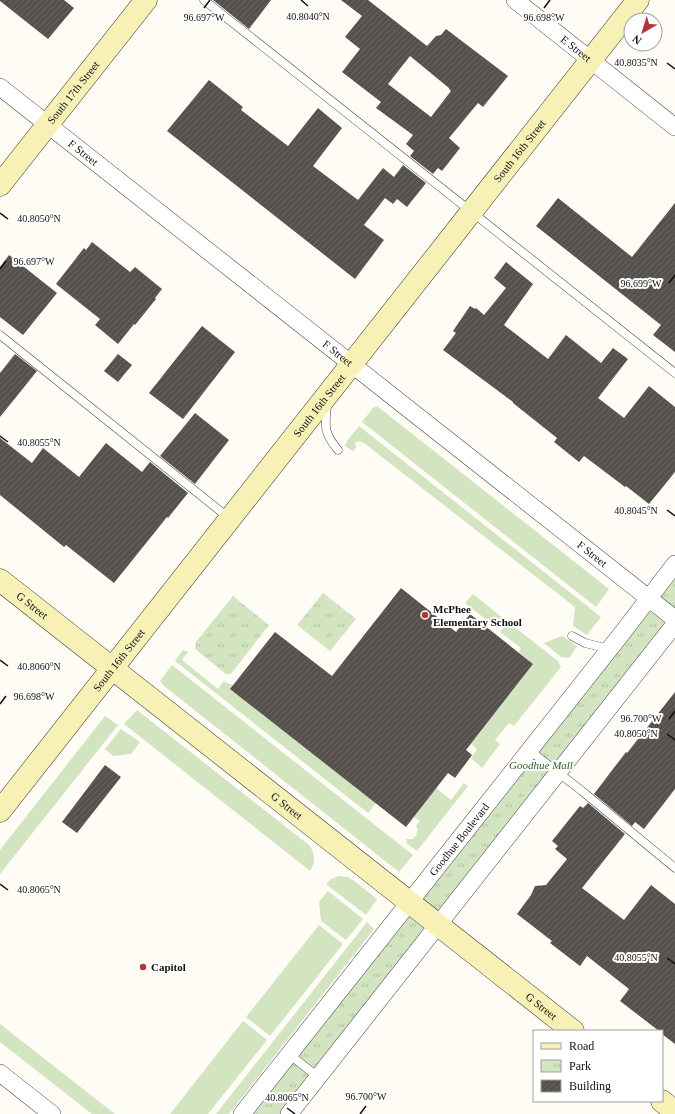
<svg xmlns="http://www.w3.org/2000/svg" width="675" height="1114" viewBox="0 0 675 1114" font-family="Georgia,serif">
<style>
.grass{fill:#d2e5c0}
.park{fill:url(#park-tufts)}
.building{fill:url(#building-hatch);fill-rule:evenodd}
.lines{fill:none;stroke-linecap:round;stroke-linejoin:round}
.lane-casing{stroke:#434343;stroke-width:9}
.street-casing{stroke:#434343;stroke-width:18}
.secondary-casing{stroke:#323232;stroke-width:23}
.lane{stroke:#fff;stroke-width:8}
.street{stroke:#fff;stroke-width:17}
.secondary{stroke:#f7f1b6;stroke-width:22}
.ticks{fill:none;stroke:#101010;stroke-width:1.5}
.poi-dot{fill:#b23638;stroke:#fff;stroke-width:1.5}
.labels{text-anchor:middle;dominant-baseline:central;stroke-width:4;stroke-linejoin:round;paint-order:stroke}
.street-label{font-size:11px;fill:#101010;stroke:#fff}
.poi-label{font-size:11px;font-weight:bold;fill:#101010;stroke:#fff;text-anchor:start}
.park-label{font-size:11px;font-style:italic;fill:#316126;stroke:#fff}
.ticks-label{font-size:10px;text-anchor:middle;fill:#101010;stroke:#fff;stroke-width:4;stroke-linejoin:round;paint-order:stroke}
</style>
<defs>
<pattern id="park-tufts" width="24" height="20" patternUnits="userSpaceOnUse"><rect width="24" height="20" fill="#d2e5c0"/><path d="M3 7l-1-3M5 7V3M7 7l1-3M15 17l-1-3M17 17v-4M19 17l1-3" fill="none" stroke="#b3c3a4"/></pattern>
<pattern id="building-hatch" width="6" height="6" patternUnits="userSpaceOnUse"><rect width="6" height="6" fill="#57514d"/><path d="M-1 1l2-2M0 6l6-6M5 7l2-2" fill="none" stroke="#6a6562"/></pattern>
</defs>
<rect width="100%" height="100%" fill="#fefcf4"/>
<g class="grass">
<path d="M377,406L609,589L596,607L362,422L373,408Z"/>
<path d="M359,426L601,617L587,635L573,626L575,607L364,443L358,441L355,443L356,448L353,451L345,446L347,441Z"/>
<path d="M473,594L504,619L497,628L465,603Z"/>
<path d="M508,622L558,661L561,667L514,726L509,723L495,740L500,744L482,768L471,758L477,749L471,744L533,664L519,652L521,648L500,632Z"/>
<path d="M562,636L577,646L569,658L561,657L544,643Z"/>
<path d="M183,650L188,652L182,660L218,689L224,681L229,684L234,685L376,803L368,813L175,661Z"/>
<path d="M172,665L413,855L399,872L164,686L160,681Z"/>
<path d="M137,710L309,845C315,853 316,863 310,871L124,724Z"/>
<path d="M105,716L118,725L0,874V850Z"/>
<path d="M121,729L140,742L131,754L113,756L105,749Z"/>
<path d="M464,783L468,786L417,851L406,843L407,841L406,839H412L416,836L417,831L418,830L416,825L420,821L414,817L436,788L451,800Z"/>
<path d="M339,876L348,877L353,880L377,899L366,915L326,884L331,879Z"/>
<path d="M328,891L363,919L346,940L321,921L319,902Z"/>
<path d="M367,922L374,929L229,1114H216Z"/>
<path d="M319,925L343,944L270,1036L246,1017Z"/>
<path d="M243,1021L267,1040L208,1114H170Z"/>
<path d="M0,1024L115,1114H92L0,1042Z"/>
</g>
<g class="park">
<path d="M675,564V624L289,1114H242Z"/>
<path d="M323,593L356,619L330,651L297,625Z"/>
<path d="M233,596L269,625L231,674H226L195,649L196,642Z"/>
</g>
<g class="building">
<path d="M0,0H64L74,8L48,39L0,1Z"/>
<path d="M213,0H271L249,29Z"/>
<path d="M341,0H368L427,46L436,36L441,35L446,29L508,76L483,107L478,103L449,138L460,148L442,171L438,168L433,174L410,156L414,151L406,144L413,135L376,108L381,102L342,72L360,49L345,37L362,16ZM410,56L449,88V89L451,91L431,117L388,84Z"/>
<path d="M209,80L243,107L241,110L288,146L318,108L342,128L313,166L358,200L383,168L394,177L403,165L426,183L407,207L397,199L393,204L385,198L364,225L384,240L355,279L167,131Z"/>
<path d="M558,198L632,257L675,203V352L653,335L661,325L536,226Z"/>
<path d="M92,242L130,272L135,267L162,289L155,298L156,299L135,325L134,324L118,344L95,325L100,319L56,284L84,248L86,250Z"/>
<path d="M9,255L57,293L23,335L0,317V267Z"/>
<path d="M506,262L533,284L504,325L548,359L566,335L601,363L613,348L628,359L598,398L624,418L649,386L675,407V472L649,504L626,486L625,487L584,456L579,462L554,442L557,438L513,403V402L443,350L456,333L453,331L470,306L475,309L476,308L484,315L506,288L494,278Z"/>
<path d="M202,326L235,352L183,419L149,393Z"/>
<path d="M15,354L37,371L0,417V373Z"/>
<path d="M118,354L132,365L118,382L104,371Z"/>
<path d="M195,413L229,440L195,484L160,456Z"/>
<path d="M0,438L32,463L43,448L79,477L106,443L142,472L150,462L188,493L168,518L167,517L114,583L66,545L64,547L0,495Z"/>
<path d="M401,588L456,632L470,614L533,664L466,750L472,755L455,778L448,773L406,827L230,689L275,632L332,676Z"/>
<path d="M675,692V789L644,829L635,822L632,826L594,794L626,752L627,753Z"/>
<path d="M105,765L121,777L77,833L62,822Z"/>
<path d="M588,803L625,834L582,888L624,920L651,885L675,904V1044L662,1034V1031H659L620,1001L629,989L587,956L580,966L550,943L552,941L517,914L531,895L535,886L546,885L567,859L555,849L558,846L552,841L580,806L583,808Z"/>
</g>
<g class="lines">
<defs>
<g id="lane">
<path d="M204,0L675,373"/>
<path d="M0,335L229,518"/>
<path d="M327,404C325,426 323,432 338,450"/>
<path d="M572,636L585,643L609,649"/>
<path d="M529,750L582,791L675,868"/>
<path d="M289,1054L318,1077"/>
</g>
<g id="street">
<path id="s1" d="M515,0L675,127"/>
<path id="s2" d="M0,87L675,619"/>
<path d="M0,1073L52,1114"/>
<path id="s3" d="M242,1114L623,632L675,564"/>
<path d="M289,1114L675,624"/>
</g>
<g id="secondary">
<path id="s4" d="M0,185L146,0"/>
<path id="s5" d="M0,580L573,1031"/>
<path id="s6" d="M0,811L638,0"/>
<path d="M662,1101L675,1112"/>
</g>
</defs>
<use href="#lane" class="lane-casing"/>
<use href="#street" class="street-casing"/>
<use href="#secondary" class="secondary-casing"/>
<use href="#lane" class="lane"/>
<use href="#street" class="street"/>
<use href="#secondary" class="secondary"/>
</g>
<path class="ticks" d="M301,0L308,6M204,8L210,0M544,8L550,0M667,63L675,69M0,213L8,219M0,269L6,261M669,283L675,275M0,436L8,442M667,510L675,516M0,660L8,666M0,704L6,696M669,719L675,711M667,734L675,740M0,884L8,890M667,958L675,964M287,1108L295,1114M360,1114L366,1106"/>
<g class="poi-dot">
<circle cx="425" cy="615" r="4"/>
<circle cx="143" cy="967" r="4"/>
</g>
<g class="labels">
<g class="street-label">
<text stroke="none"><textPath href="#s1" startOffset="78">E Street</textPath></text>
<text stroke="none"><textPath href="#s4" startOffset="118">South 17th Street</textPath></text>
<text stroke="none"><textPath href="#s6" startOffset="840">South 16th Street</textPath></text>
<text stroke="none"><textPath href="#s2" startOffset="106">F Street</textPath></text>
<text stroke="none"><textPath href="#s2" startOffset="430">F Street</textPath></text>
<text stroke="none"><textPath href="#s6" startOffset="516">South 16th Street</textPath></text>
<text stroke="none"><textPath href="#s2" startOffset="754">F Street</textPath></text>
<text stroke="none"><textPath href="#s5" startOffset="41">G Street</textPath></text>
<text stroke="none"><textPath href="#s6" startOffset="192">South 16th Street</textPath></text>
<text stroke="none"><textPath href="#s5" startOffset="365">G Street</textPath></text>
<text stroke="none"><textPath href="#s3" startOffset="350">Goodhue Boulevard</textPath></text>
<text stroke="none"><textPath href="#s5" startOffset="689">G Street</textPath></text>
</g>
<g class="poi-label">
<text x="433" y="609">McPhee<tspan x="433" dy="13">Elementary School</tspan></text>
<text x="151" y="967">Capitol</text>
</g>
<g class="park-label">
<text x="541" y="765">Goodhue Mall</text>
</g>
</g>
<g class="ticks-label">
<text x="308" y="20">40.8040°N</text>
<text x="204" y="21">96.697°W</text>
<text x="544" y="21">96.698°W</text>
<text x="636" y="66">40.8035°N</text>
<text x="39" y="222">40.8050°N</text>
<text x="34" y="265">96.697°W</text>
<text x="641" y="287">96.699°W</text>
<text x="39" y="446">40.8055°N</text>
<text x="636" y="514">40.8045°N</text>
<text x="39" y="670">40.8060°N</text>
<text x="34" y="700">96.698°W</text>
<text x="641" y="722">96.700°W</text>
<text x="636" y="737">40.8050°N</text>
<text x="39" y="893">40.8065°N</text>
<text x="636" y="961">40.8055°N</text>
<text x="366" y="1100">96.700°W</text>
<text x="287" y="1101">40.8065°N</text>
</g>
<rect x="533" y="1030" width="130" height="72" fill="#ffffff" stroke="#9f9f9f"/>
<rect x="541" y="1043" width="20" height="6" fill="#f7f1b6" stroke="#9f9f9f"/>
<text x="569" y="1050" font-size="12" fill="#101010">Road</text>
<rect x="541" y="1060" width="20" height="12" fill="url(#park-tufts)" stroke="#9f9f9f"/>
<text x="569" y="1070" font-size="12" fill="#101010">Park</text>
<rect x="541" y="1080" width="20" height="12" fill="url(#building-hatch)" stroke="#9f9f9f"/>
<text x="569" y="1090" font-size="12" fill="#101010">Building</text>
<g transform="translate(643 32) rotate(218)"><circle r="19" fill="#ffffff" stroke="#9f9f9f"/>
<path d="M0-3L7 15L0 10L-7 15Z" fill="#b23638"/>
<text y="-6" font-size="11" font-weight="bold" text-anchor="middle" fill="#101010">N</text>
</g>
</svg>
